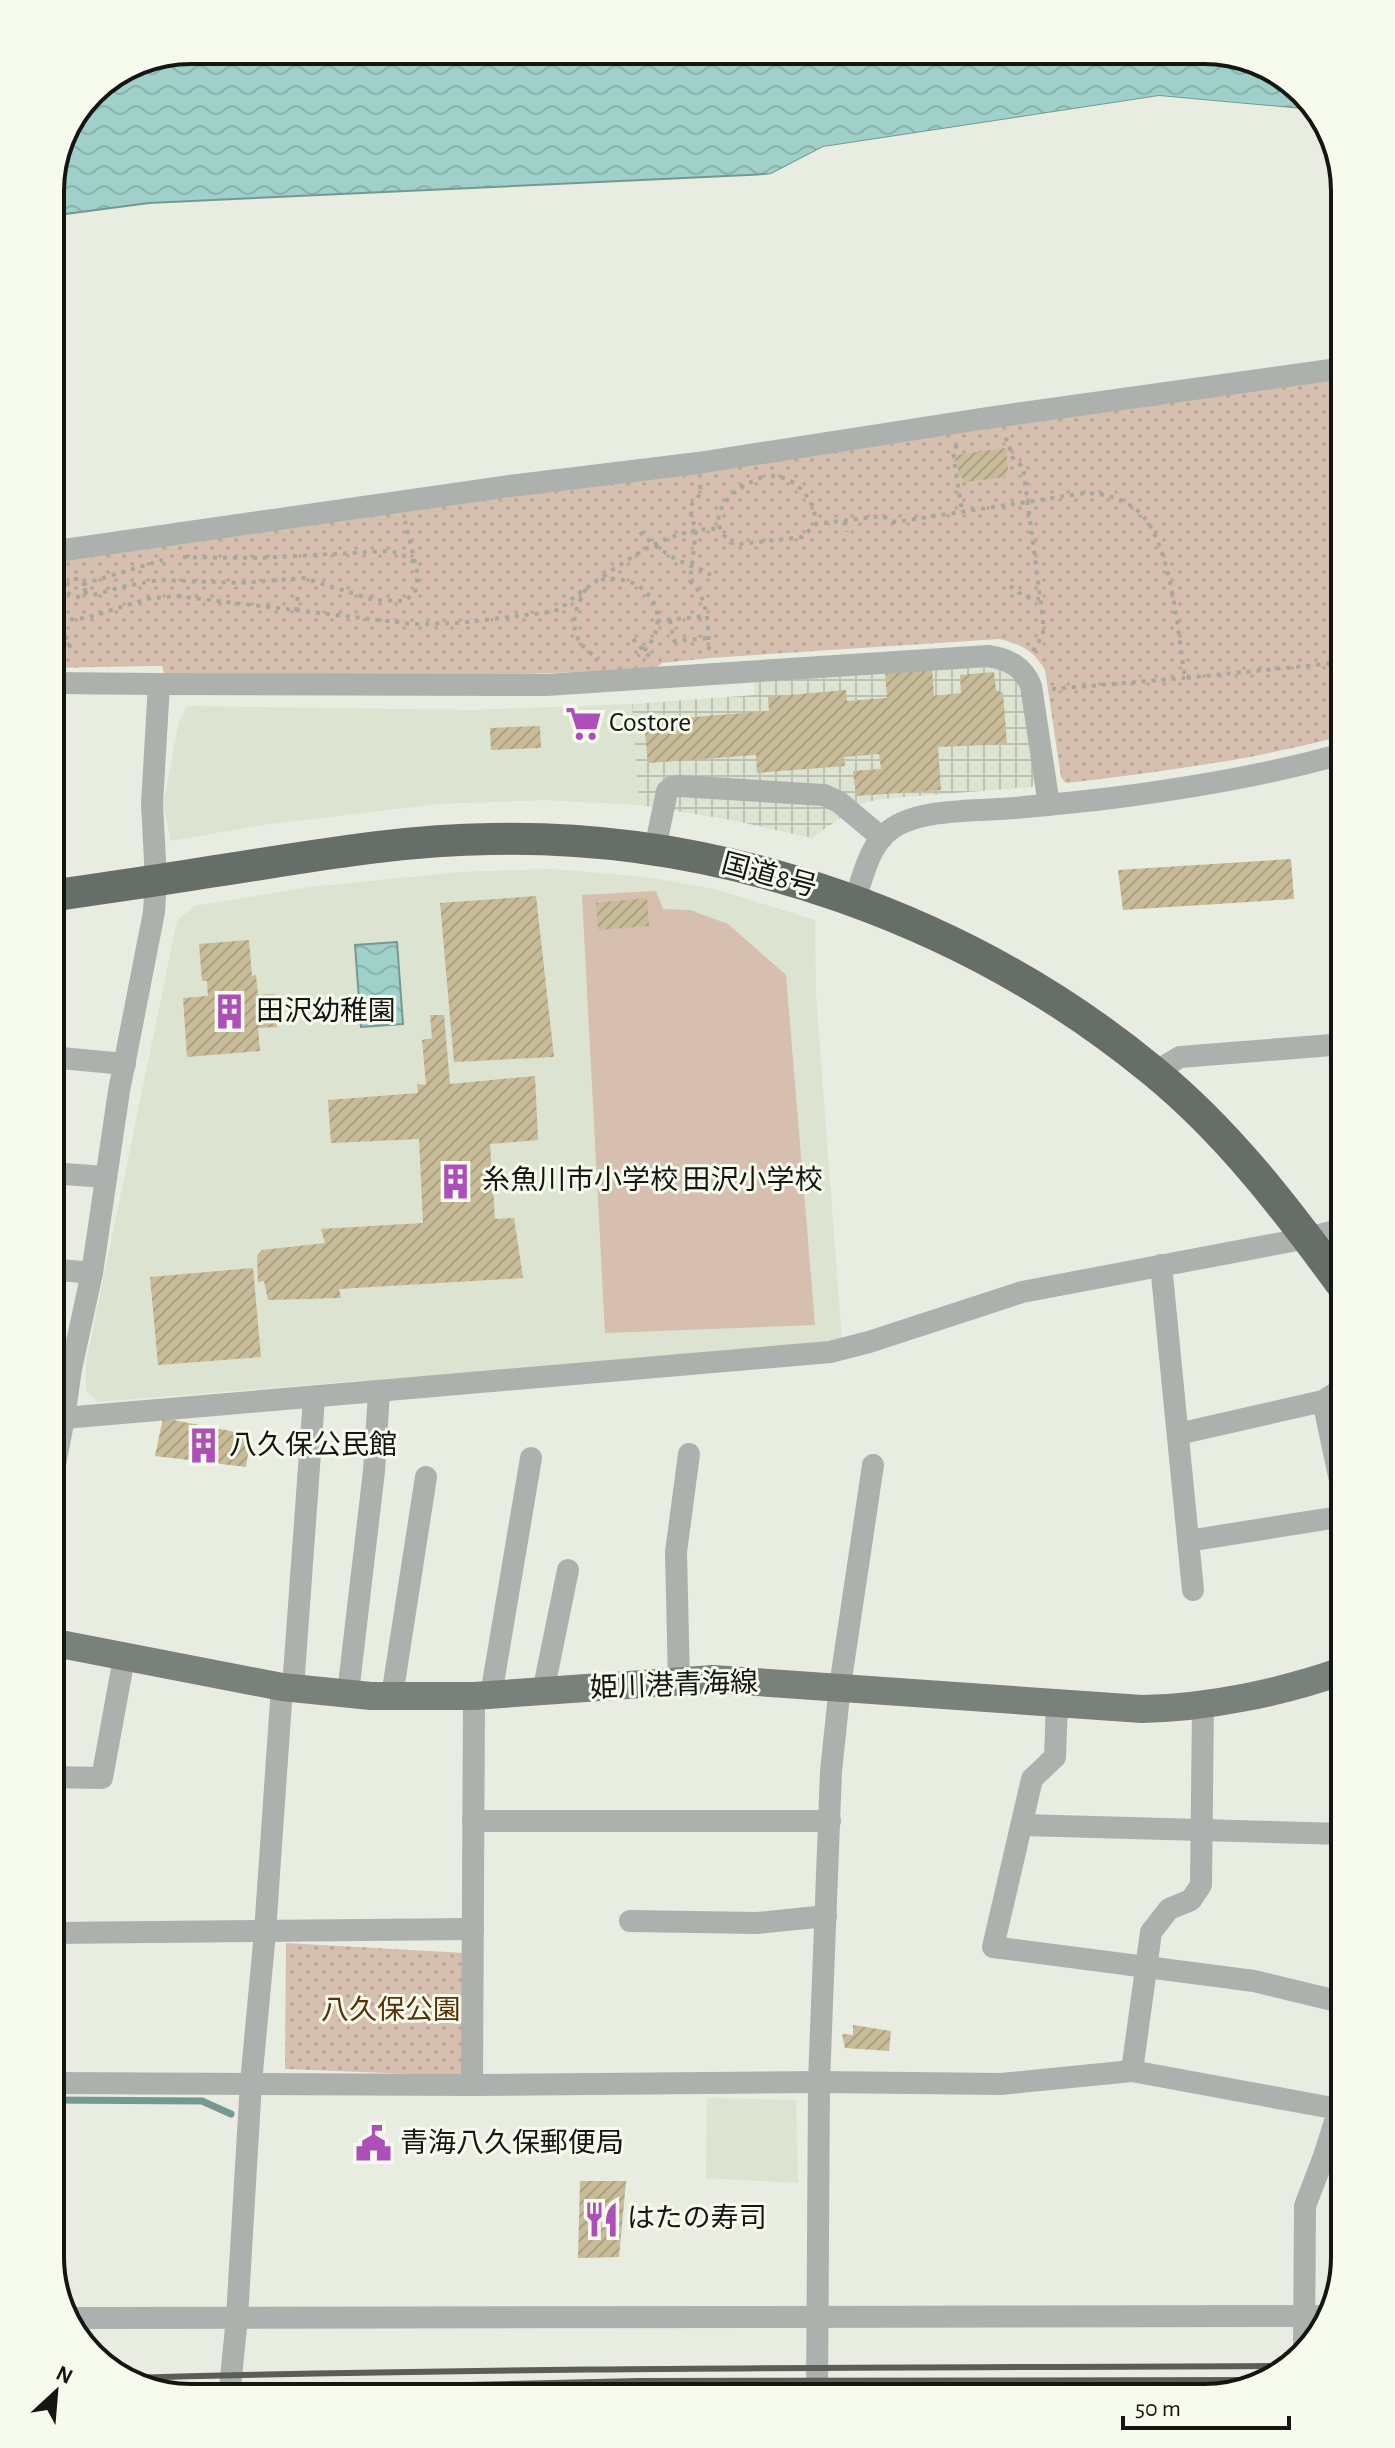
<svg xmlns="http://www.w3.org/2000/svg" width="1395" height="2448" viewBox="0 0 1395 2448" font-family="'Alegreya Sans','Noto Sans JP',sans-serif">
<style>
.built{fill:#dce3d0}
.industrial{fill:url(#industrial-grid)}
.grass{fill:#d6bfae}
.park{fill:url(#park-dots)}
.water{fill:url(#water-waves);stroke:#769893;stroke-width:2}
.pier{fill:#e9ede1}
.lines{fill:none;stroke-linecap:round;stroke-linejoin:round}
.stream{stroke:#769893;stroke-width:7}
.building{fill:url(#building-hatch)}
.path{stroke:#a5a89f;stroke-width:4;stroke-dasharray:4 6;stroke-linecap:butt}
.minor{stroke:#acb1ae;stroke-width:22}
.major{stroke:#78817a;stroke-width:28}
.highway{stroke:#656f68;stroke-width:32}
.rail{stroke:#5b5d56;stroke-width:6}
.labels{text-anchor:middle;dominant-baseline:central;stroke-width:6;stroke-linejoin:round;paint-order:stroke}
.poi-label{font-size:28px;fill:#151612;stroke:#f6fbee;text-anchor:start}
.street-label{font-size:28px;fill:#151612;stroke:#f6fbee}
.park-label{font-size:28px;fill:#5a3004;stroke:#f6fbee}
.rim{fill:none;stroke:#151612;stroke-width:4}
</style>
<defs>
<pattern id="industrial-grid" width="8" height="8" patternUnits="userSpaceOnUse" patternTransform="scale(2)"><rect width="8" height="8" fill="#dce3d0"/><path d="M0 4h8M4 0v8" fill="none" stroke="#bcc2b2"/></pattern>
<pattern id="park-dots" width="8" height="8" patternUnits="userSpaceOnUse" patternTransform="scale(2)"><rect width="8" height="8" fill="#d6bfae"/><path d="M2 2h.1M6 6h.1" fill="none" stroke="#b7a395" stroke-width="1.8" stroke-linecap="round"/></pattern>
<pattern id="water-waves" width="16" height="10" patternUnits="userSpaceOnUse" patternTransform="scale(2)"><rect width="16" height="10" fill="#a0d0ca"/><path d="M0 5q4-4 8 0t8 0" fill="none" stroke="#89b2ac"/></pattern>
<pattern id="building-hatch" width="6" height="6" patternUnits="userSpaceOnUse" patternTransform="scale(2)"><rect width="6" height="6" fill="#c8bb97"/><path d="M-1 1l2-2M0 6l6-6M5 7l2-2" fill="none" stroke="#aba081"/></pattern>
</defs>
<rect width="100%" height="100%" fill="#e9ede1"/>
<g class="built">
<path d="M632,704L639,805L545,800L438,804L262,825L171,841L163,804L179,722L187,706L472,710Z"/>
<path d="M551,869L646,877L715,889L815,920L816,994L842,1342L97,1402L86,1390V1363L177,921L194,906L311,887L460,872Z"/>
<path d="M707,2098L796,2100L798,2183L706,2178Z"/>
</g>
<path class="industrial" d="M985,663L1006,669L1021,685L1035,783L1032,787L881,799L860,804L812,838L731,820L639,805L632,704L754,695V681Z"/>
<path class="grass" d="M656,891L663,909L690,910L728,924L786,975L815,1325L605,1333L582,895Z"/>
<g class="park">
<path d="M1345,378V735C1254,760 1160,772 1066,783L1061,777L1045,670C1033,650 1021,644 999,639L710,658L662,663L655,669L477,676L164,673L162,666H151L50,668V558Z"/>
<path d="M286,1943L465,1953L462,2076L285,2069Z"/>
</g>
<g class="water">
<path d="M191,50H1214L1283,74L1314,110L1159,96L823,147L771,174L149,203L50,216V182L92,91L137,61Z"/>
<path d="M397,942L403,1024L361,1027L355,945Z"/>
</g>
<path class="pier" d="M1159,96L1314,110L1317,113L1159,100L824,151L772,177L729,180L771,174L823,147Z"/>
<g class="lines">
<path class="stream" d="M50,2100L202,2101L231,2114"/>
</g>
<g class="building">
<path d="M1006,448L1008,468L1005,477L965,482L959,473L956,455Z"/>
<path d="M932,667L934,696L961,693L960,675L994,672L996,690L1003,693L1007,744L938,747L941,790L856,796L853,771L881,769L879,754L844,757L845,766L757,773L756,755L648,763L644,721L769,711L768,697L846,690L847,701L887,698L885,670Z"/>
<path d="M540,726L541,748L491,750L490,728Z"/>
<path d="M1291,859L1294,899L1123,910L1118,870Z"/>
<path d="M536,896L554,1057L454,1062L440,903Z"/>
<path d="M647,898L649,926L598,930L596,903Z"/>
<path d="M249,940L252,976L256,975L258,995L275,994L277,1027L258,1028L260,1051L187,1057L183,998L208,996L207,981H202L199,944Z"/>
<path d="M430,1015H444L450,1084L535,1076L538,1140L490,1144L495,1219L514,1218L523,1278L339,1289L341,1298L268,1300L264,1281L258,1282L257,1256L262,1250L325,1243L321,1229L423,1223L419,1139L331,1143L328,1100L418,1093L417,1084L426,1085L422,1040L432,1038Z"/>
<path d="M253,1268L261,1357L158,1365L150,1277Z"/>
<path d="M163,1418L251,1435L246,1467L155,1456Z"/>
<path d="M853,2025L891,2031L889,2051L845,2048L842,2034L853,2035Z"/>
<path d="M580,2181H626L619,2257L578,2258Z"/>
</g>
<g class="lines">
<g class="path">
<path d="M1005,438L1008,441L1012,457L1023,467L1043,619V635L1031,654"/>
<path d="M957,445L953,452L962,512"/>
<path d="M771,476C798,477 815,500 816,524"/>
<path d="M762,477C735,487 699,515 731,543L741,544L802,537L816,524L882,516L895,522L1085,493C1105,493 1128,500 1142,515C1172,548 1178,634 1185,678L1345,662"/>
<path d="M700,485L701,493L692,504L691,515L696,531L690,581C710,599 708,630 709,655"/>
<path d="M845,521L847,532"/>
<path d="M640,532C654,547 672,558 691,566C701,570 707,571 715,579"/>
<path d="M183,557L258,558L389,551L401,554L414,562"/>
<circle cx="76" cy="588" r="9"/>
<path d="M601,580C650,570 679,624 638,656"/>
<path d="M83,584L163,560"/>
<path d="M1010,586L1025,597L1040,599"/>
<path d="M586,589C570,618 567,639 599,659"/>
<path d="M84,592L93,595L121,587L159,580L238,583L304,578L374,600L404,601L415,593L418,575L405,521"/>
<path d="M50,600L67,591"/>
<path d="M296,611L298,594"/>
<path d="M670,620L674,641L709,638"/>
<path d="M50,621L86,618L147,599L176,596L412,624L459,623L551,612C564,609 571,598 582,591C622,564 668,526 719,529"/>
<path d="M657,621L706,616"/>
<circle cx="62" cy="644" r="8"/>
<path d="M633,639L651,658"/>
<path d="M1052,689L1185,678"/>
</g>
<g class="minor">
<path d="M50,552L510,486L698,463L987,418L1345,368"/>
<path d="M159,684L546,685L988,656C1008,659 1023,666 1031,686L1049,805"/>
<path d="M655,849L667,791L672,787L679,786L824,795L839,802L882,838"/>
<path d="M855,900C863,877 869,845 890,830C919,808 979,811 1015,808C1047,805 1079,802 1112,798C1190,788 1269,775 1345,753"/>
<path d="M50,1057L125,1064"/>
<path d="M1155,1072L1180,1057L1345,1044"/>
<path d="M50,1173L106,1177"/>
<path d="M1161,1265L1193,1590"/>
<path d="M50,1269L92,1273"/>
<path d="M1323,1401L1345,1504"/>
<path d="M64,1418L830,1352L869,1342L1022,1292L1308,1238L1345,1228"/>
<path d="M1178,1434L1323,1401L1345,1387"/>
<path d="M50,1491L64,1418L71,1369L92,1273L119,1091L154,912L156,880L152,804L159,684L50,683"/>
<path d="M1188,1541L1345,1516"/>
<path d="M679,1682L676,1552L689,1454"/>
<path d="M293,1688L314,1398"/>
<path d="M543,1692L568,1570"/>
<path d="M348,1693L374,1471L379,1392"/>
<path d="M491,1695L531,1458"/>
<path d="M392,1696L426,1477"/>
<path d="M1057,1702L1055,1757L1032,1779L993,1947L1254,1981L1345,2003"/>
<path d="M50,1777L102,1778L124,1658"/>
<path d="M473,1821H830"/>
<path d="M1023,1825L1345,1834"/>
<path d="M630,1921L757,1923L826,1916"/>
<path d="M50,1933L473,1929"/>
<path d="M1132,2071L1151,1932L1169,1909L1191,1900L1201,1885L1203,1704"/>
<path d="M50,2083L472,2085L819,2082L1001,2084L1132,2071L1338,2109"/>
<path d="M472,2085L474,1696"/>
<path d="M1323,2159L1345,2162"/>
<path d="M64,2318L1327,2316"/>
<path d="M1304,2351L1305,2206L1323,2159L1345,2090"/>
<path d="M229,2398L237,2317L251,2083L265,1932L282,1687"/>
<path d="M817,2398L819,2082L831,1771L840,1686L873,1465"/>
</g>
<path class="major" d="M50,1642L282,1687L371,1696H474L713,1679L1142,1709C1207,1708 1284,1692 1345,1670"/>
<path class="highway" d="M50,896C103,888 156,881 209,872C303,858 396,840 491,839C727,834 971,921 1153,1071C1228,1132 1288,1211 1345,1289"/>
<g class="rail">
<path d="M123,2378C511,2367 899,2368 1286,2366"/>
<path d="M164,2392L639,2381L1270,2380"/>
</g>
</g>
<defs>
<symbol id="supermarket-bare" viewBox="-9 -9 18 18"><path d="M-6-5.5h2.5l.6 2H6L4.5 2H-2.5L-4.4-4H-6ZM-1.5 3.2a1.3 1.3 0 1 0 .1 0ZM3 3.2a1.3 1.3 0 1 0 .1 0Z" fill="#ae4fb9" stroke="#f6fbee" stroke-width="2.5" paint-order="stroke"/></symbol>
<symbol id="building-bare" viewBox="-9 -9 18 18"><path d="M-4-6H4V6H1V3H-1V6H-4ZM-2.5-4.3h1.7v1.8h-1.7ZM.8-4.3h1.7v1.8H.8ZM-2.5-1h1.7V.8h-1.7ZM.8-1h1.7V.8H.8Z" fill="#ae4fb9" stroke="#f6fbee" stroke-width="2.5" paint-order="stroke"/></symbol>
<symbol id="civic-bare" viewBox="-9 -9 18 18"><path d="M-.6-6.5H3V-4.5H.6V-3L4-1V1h2V6H-6V1h2V-1L-.6-3ZM-1.2 2.5V6h2.4V2.5Z" fill="#ae4fb9" stroke="#f6fbee" stroke-width="2.5" paint-order="stroke"/></symbol>
<symbol id="restaurant-bare" viewBox="-9 -9 18 18"><path d="M-5-6h1v4h1v-4h1v4h1v-4h1v5L-1.5 .5V6h-2V.5L-5-1ZM5-6V6H3V1.5H1.5Q1.5-4 5-6Z" fill="#ae4fb9" stroke="#f6fbee" stroke-width="2.5" paint-order="stroke"/></symbol>
</defs>
<g fill-rule="evenodd">
<use href="#supermarket-bare" x="558" y="698" width="51" height="51"/>
<use href="#building-bare" x="204" y="986" width="51" height="51"/>
<use href="#building-bare" x="430" y="1156" width="51" height="51"/>
<use href="#building-bare" x="178" y="1420" width="51" height="51"/>
<use href="#civic-bare" x="348" y="2118" width="51" height="51"/>
<use href="#restaurant-bare" x="576" y="2194" width="51" height="51"/>
</g>
<g class="labels">
<g class="poi-label">
<text x="609" y="723">Costore</text>
<text x="256" y="1012">田沢幼稚園</text>
<text x="482" y="1181">糸魚川市小学校 田沢小学校</text>
<text x="229" y="1446">八久保公民館</text>
<text x="400" y="2144">青海八久保郵便局</text>
<text x="627" y="2219">はたの寿司</text>
</g>
<g class="street-label">
<text transform="translate(769 876) rotate(15)">国道8号</text>
<text transform="translate(674 1686) rotate(-2)">姫川港青海線</text>
</g>
<g class="park-label">
<text x="391" y="2011">八久保公園</text>
</g>
</g>
<path d="M0 0H1395V2448H0ZM191 64H1204A127 127 0 0 1 1331 191V2257A127 127 0 0 1 1204 2384H191A127 127 0 0 1 64 2257V191A127 127 0 0 1 191 64Z" fill="#f6fbee" fill-rule="evenodd"/>
<path class="rim" d="M191 64H1204A127 127 0 0 1 1331 191V2257A127 127 0 0 1 1204 2384H191A127 127 0 0 1 64 2257V191A127 127 0 0 1 191 64Z"/>
<g transform="translate(56 2392) rotate(26)" stroke="#f6fbee" stroke-width="6" paint-order="stroke">
<path d="M0-6L14 30L0 20L-14 30Z" fill="#151612"/>
<text y="-12" font-size="22" font-weight="bold" text-anchor="middle" fill="#151612">N</text>
</g>
<path d="M1123 2416v12h166v-12" fill="none" stroke="#151612" stroke-width="4"/>
<text x="1135" y="2416" font-size="24" fill="#151612" stroke="#f6fbee" stroke-width="6" paint-order="stroke">50 m</text>
</svg>
